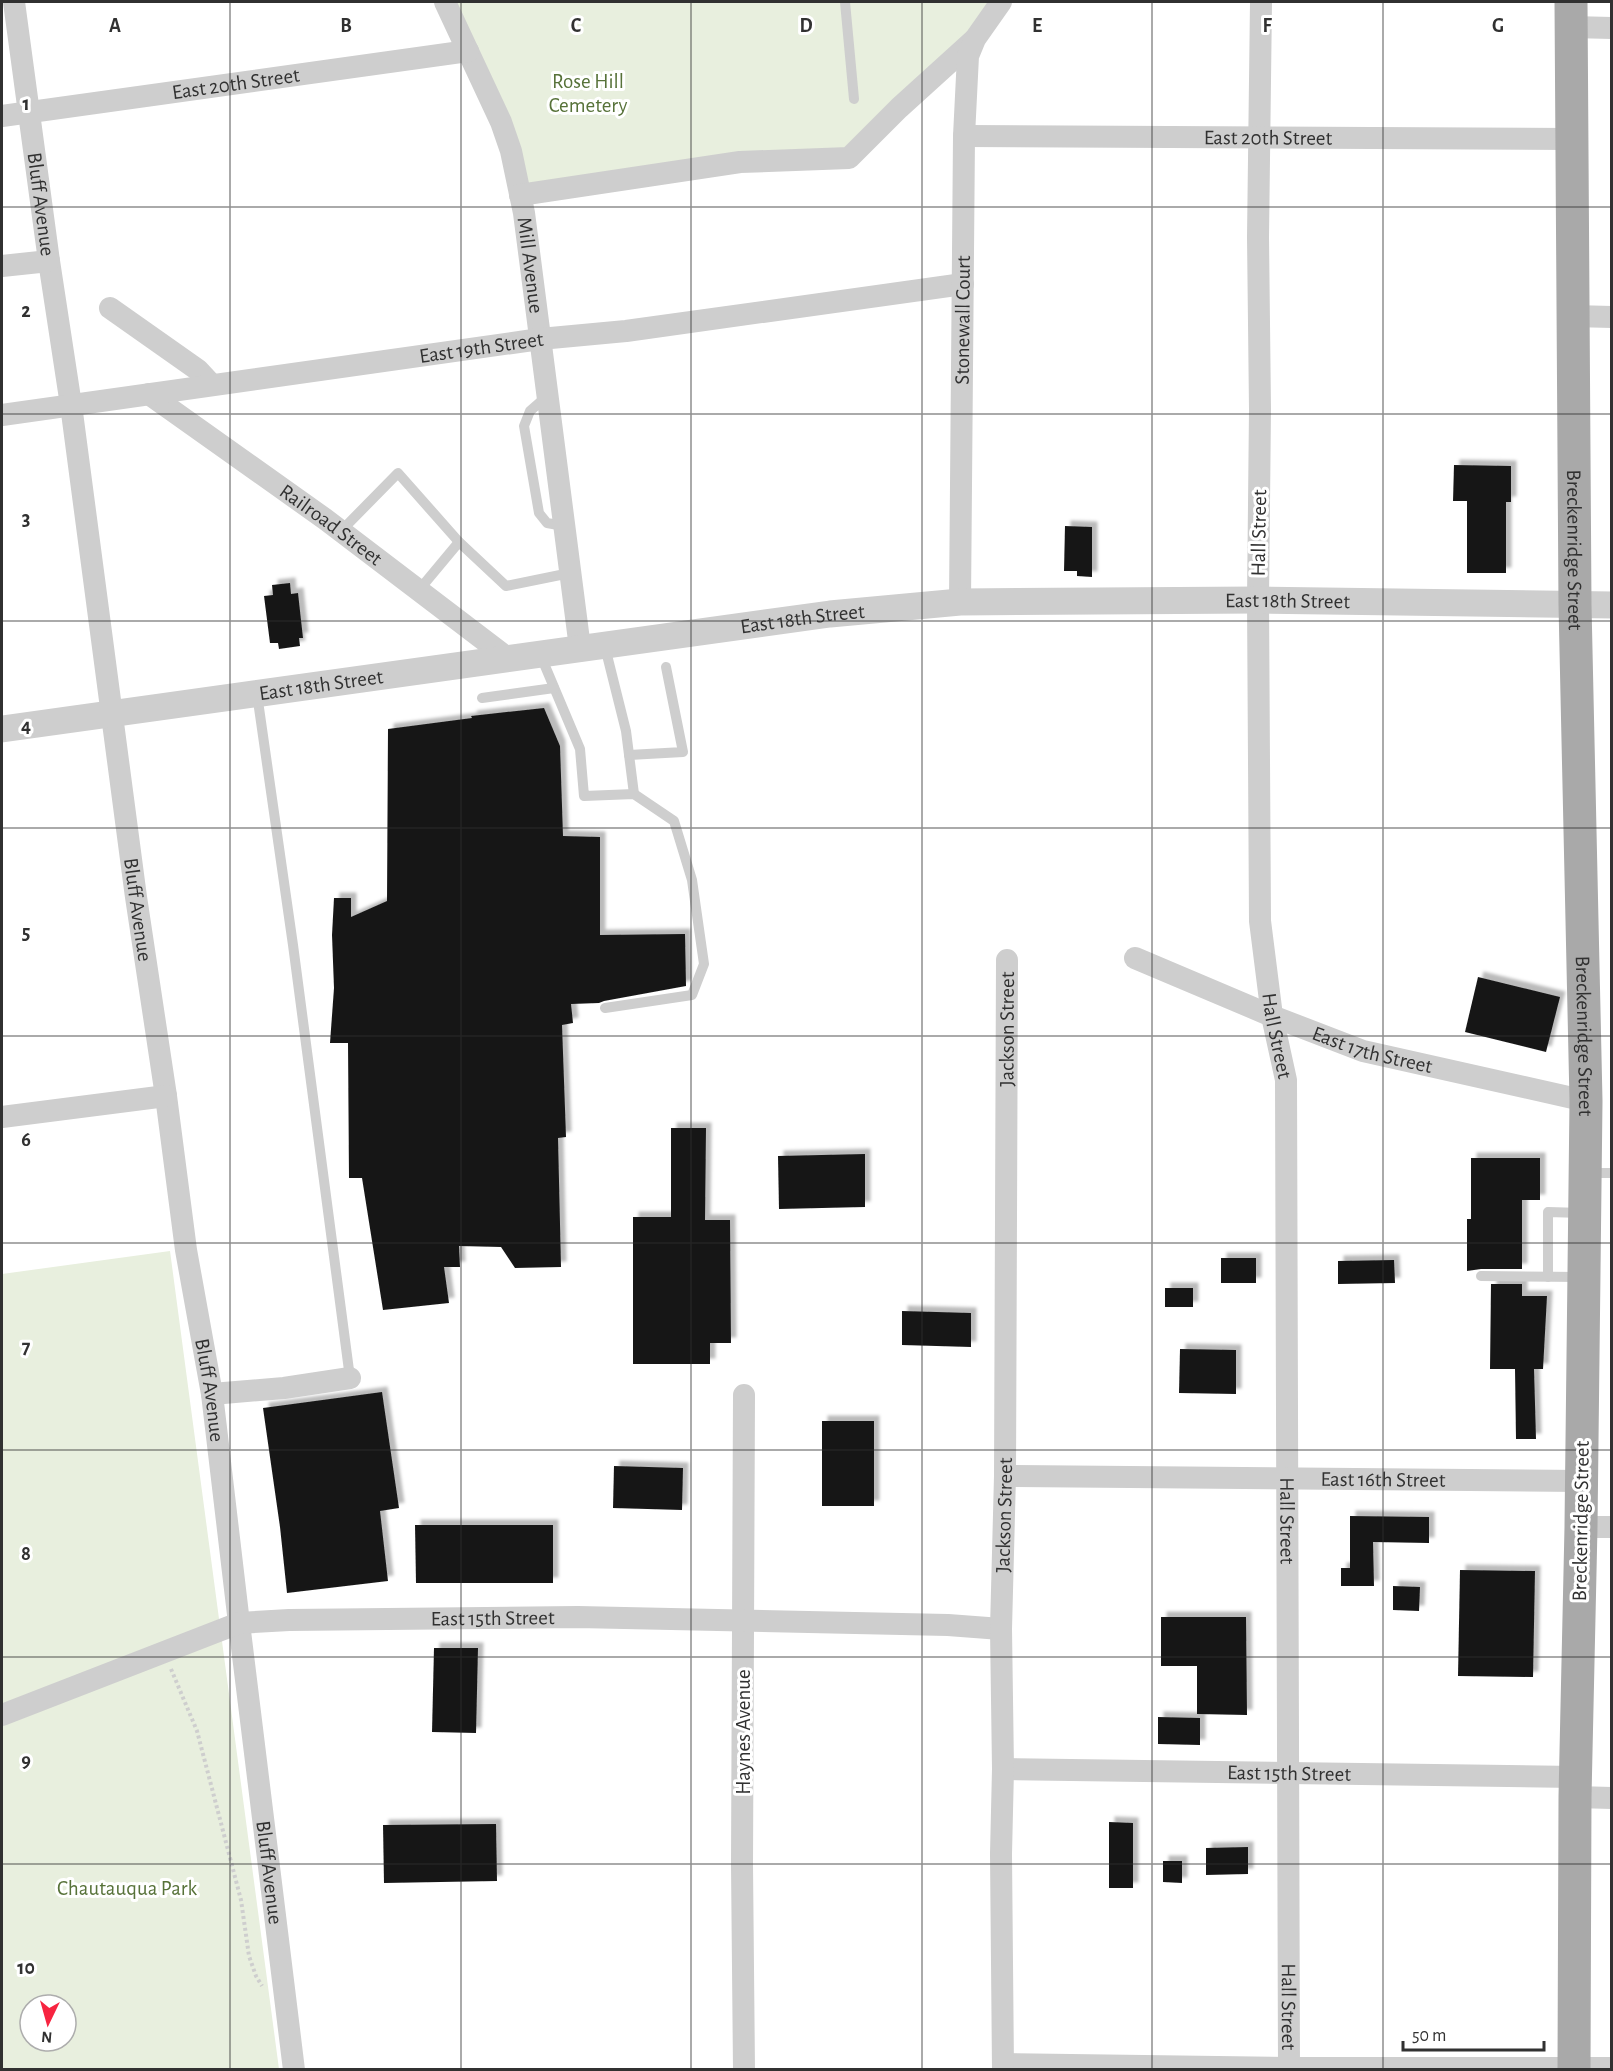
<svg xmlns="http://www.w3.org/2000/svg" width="1613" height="2071" viewBox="0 0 1613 2071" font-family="'Alegreya Sans',sans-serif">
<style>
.green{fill:#e8efde;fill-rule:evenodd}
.building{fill:#181818;filter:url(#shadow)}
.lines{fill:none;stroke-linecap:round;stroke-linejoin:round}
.path{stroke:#cecece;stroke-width:4;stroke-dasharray:3 3;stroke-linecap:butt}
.service{stroke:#cecece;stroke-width:10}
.minor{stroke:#cecece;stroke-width:22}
.tertiary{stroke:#cecece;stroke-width:27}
.primary{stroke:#a9a9a9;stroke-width:33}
.grid{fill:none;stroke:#313131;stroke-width:1.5;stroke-opacity:0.55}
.labels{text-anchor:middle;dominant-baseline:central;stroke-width:6;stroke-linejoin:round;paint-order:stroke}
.park-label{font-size:21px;fill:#577239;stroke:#fff}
.street-label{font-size:21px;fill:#313131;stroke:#fff}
.grid-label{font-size:20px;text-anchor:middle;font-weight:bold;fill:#313131;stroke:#fff;stroke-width:6;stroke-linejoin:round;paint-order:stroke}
</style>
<defs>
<filter id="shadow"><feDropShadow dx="5.5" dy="-5.5" stdDeviation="1.5" flood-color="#0004"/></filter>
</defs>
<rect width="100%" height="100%" fill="#fff"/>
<g class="green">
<path d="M445,2H1001L849,158L520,195Z"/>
<path d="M170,1251L279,2069H2V1274ZM30,2005H66V2041H30Z"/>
</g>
<g class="building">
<path d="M1454,465L1511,466V502H1506V573H1467V501H1453Z"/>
<path d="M1065,526L1092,527V577L1077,576V571H1064Z"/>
<path d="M290,583L291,594L298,593L303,638H299L300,646L279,649L278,643H270L264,596L273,595L272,585Z"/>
<path d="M544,708L560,746L563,836L600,837V935L685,934L686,986L604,1001L599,1003L571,1004L573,1023L562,1025L566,1137L558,1138L561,1267L515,1268L501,1247L459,1246L460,1267H444L449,1303L383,1310L362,1178H349L348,1043H330L334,988L332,935L334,898H351V917L387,901L388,729L472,718L471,716Z"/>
<path d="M1478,977L1560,997L1546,1052L1465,1032Z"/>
<path d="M671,1128H706L705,1220H730L731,1343H710V1364H633V1217H671Z"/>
<path d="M865,1154V1207L779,1209L778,1156Z"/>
<path d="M1471,1158H1540V1200H1522V1269H1481L1467,1271V1219H1471Z"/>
<rect x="1221" y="1258" width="35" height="25"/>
<path d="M1394,1260L1395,1283L1338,1284V1261Z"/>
<path d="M1491,1284H1522V1296H1547L1543,1369H1534L1536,1439H1516L1515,1369H1490Z"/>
<rect x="1165" y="1288" width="28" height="19"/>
<path d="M902,1311L971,1313V1347L902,1345Z"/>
<path d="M1180,1349L1236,1350V1394L1179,1393Z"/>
<path d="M382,1392L399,1508L380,1511L388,1581L287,1593L280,1527L263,1408Z"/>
<rect x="822" y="1421" width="52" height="85"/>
<path d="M614,1466L683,1468L682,1510L613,1508Z"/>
<path d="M1350,1516L1429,1517V1543L1373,1542L1374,1586H1341V1568H1350Z"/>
<path d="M415,1525H553V1583H416Z"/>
<path d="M1460,1570L1535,1571L1533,1677L1458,1676Z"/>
<path d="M1393,1586L1420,1587L1419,1611L1393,1610Z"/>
<path d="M1161,1617H1246L1247,1715L1197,1714V1666H1161Z"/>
<path d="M434,1648H478L476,1733L432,1732Z"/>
<path d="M1158,1717L1200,1718V1745L1158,1744Z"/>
<path d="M1109,1822L1133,1823V1888H1109Z"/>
<path d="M496,1824L497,1881L384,1883L383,1825Z"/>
<path d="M1248,1847V1874L1206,1875V1848Z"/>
<path d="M1163,1861H1182V1883L1163,1882Z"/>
</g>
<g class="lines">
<path class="path" d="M171,1669L197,1731L241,1900L249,1956L256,1976L262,1986"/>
<g class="service">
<path d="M845,2L854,99"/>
<path d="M546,397L530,411L524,426L539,513L547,523L564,526"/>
<path d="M341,531L398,473L459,542L506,586L570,573"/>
<path d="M419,590L459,542"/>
<path d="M605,647L626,731L634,794"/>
<path d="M540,654L580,749L584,796L634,794L674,821L692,880L704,964L692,995L605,1008"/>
<path d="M257,694L293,945L350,1378"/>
<path d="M482,698L554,688"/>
<path d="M629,755L683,752L666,667"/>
<path d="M1588,1173H1612"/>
<path d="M1481,1276L1580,1277"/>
<path d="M1548,1277V1212L1582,1213"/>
</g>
<g class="minor">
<path id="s1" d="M14,2L49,261L71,405L136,897L166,1096L186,1250L212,1394L239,1623L294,2070"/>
<path id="s2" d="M445,2L501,122L511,151L524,213L580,648"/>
<path id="s3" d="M1261,2L1258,237L1260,409L1258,600L1260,921L1272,1016L1286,1080L1289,2070"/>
<path d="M1571,27L1612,28"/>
<path id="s4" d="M2,116L468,51"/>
<path id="s5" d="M964,136L1572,139"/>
<path d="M520,195L740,162L849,158L899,108L974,40"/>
<path d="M2,266L49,261"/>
<path d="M110,308L198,370L211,384"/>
<path d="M1573,316L1612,317"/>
<path id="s6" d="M149,394L325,519L509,659"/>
<path id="s7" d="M2,415L540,339L626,331L963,284"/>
<path id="s8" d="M960,602L964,136L968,56L975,39L1001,2"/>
<path id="s9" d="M1135,958L1272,1016L1363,1051L1586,1101"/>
<path d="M2,1117L166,1096"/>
<path d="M212,1394L284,1388L350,1378"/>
<path d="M744,1395L742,1865L744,2070"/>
<path id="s10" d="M1005,1476L1581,1481"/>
<path d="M1581,1527H1612"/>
<path id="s11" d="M2,1715L239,1623L289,1620L578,1617L948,1625L1001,1629"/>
<path id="s12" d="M1003,1769L1575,1777"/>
<path d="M1575,1797L1612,1798"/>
<path d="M1003,2064L1289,2068H1612"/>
<path id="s13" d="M1003,2070L1001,1854L1003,1769L1001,1629L1005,1476L1007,960"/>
</g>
<path class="tertiary" id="s14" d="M2,729L830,614L960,602L1258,600L1612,605"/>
<path class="primary" id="s15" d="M1571,2L1575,605L1586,1101L1581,1527L1575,1797L1574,2070"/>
</g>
<path class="grid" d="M230,2V2070M461,2V2070M691,2V2070M922,2V2070M1152,2V2070M1383,2V2070M2,207H1612M2,414H1612M2,621H1612M2,828H1612M2,1036H1612M2,1243H1612M2,1450H1612M2,1657H1612M2,1864H1612"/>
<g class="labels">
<g class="park-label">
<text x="588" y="81">Rose Hill<tspan x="588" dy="24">Cemetery</tspan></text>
<text x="127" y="1888">Chautauqua Park</text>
</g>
<g class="street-label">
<text stroke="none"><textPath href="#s4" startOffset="236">East 20th Street</textPath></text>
<text stroke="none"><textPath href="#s5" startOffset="304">East 20th Street</textPath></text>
<text stroke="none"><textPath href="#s1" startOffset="204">Bluff Avenue</textPath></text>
<text stroke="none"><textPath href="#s2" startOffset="279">Mill Avenue</textPath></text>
<text stroke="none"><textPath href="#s8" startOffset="282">Stonewall Court</textPath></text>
<text stroke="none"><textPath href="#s7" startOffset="484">East 19th Street</textPath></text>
<text stroke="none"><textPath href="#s6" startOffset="224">Railroad Street</textPath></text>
<text transform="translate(1259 533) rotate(-89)">Hall Street</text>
<text stroke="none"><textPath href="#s15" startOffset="548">Breckenridge Street</textPath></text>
<text stroke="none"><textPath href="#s14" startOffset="1294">East 18th Street</textPath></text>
<text stroke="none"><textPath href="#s14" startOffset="808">East 18th Street</textPath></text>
<text stroke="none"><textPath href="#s14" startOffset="322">East 18th Street</textPath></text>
<text stroke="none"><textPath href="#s1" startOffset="916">Bluff Avenue</textPath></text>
<text stroke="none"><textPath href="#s13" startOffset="1041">Jackson Street</textPath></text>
<text stroke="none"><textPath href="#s3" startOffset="1035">Hall Street</textPath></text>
<text stroke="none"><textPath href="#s15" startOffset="1034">Breckenridge Street</textPath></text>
<text stroke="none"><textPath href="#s9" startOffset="255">East 17th Street</textPath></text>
<text stroke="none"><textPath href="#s1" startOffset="1402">Bluff Avenue</textPath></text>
<text stroke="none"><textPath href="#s10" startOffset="378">East 16th Street</textPath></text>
<text stroke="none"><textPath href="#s13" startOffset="555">Jackson Street</textPath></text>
<text stroke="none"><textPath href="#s3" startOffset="1521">Hall Street</textPath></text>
<text transform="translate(1581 1521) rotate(-89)">Breckenridge Street</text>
<text stroke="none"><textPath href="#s11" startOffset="508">East 15th Street</textPath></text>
<text transform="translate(743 1732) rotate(-90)">Haynes Avenue</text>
<text stroke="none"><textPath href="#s12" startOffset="286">East 15th Street</textPath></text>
<text stroke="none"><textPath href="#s1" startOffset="1888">Bluff Avenue</textPath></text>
<text stroke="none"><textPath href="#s3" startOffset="2007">Hall Street</textPath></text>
</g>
</g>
<g class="grid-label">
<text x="115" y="32">A</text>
<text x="346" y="32">B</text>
<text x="576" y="32">C</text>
<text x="806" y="32">D</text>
<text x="1037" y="32">E</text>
<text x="1267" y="32">F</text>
<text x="1498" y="32">G</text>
<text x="26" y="110">1</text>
<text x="26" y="317">2</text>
<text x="26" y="525">3</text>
<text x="26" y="732">4</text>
<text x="26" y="939">5</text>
<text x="26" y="1146">6</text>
<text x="26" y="1353">7</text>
<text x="26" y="1560">8</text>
<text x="26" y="1767">9</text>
<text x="26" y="1974">10</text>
</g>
<rect width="1613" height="2071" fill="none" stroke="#313131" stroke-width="6"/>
<g transform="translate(48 2023) rotate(185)"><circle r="28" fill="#ffffff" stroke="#adadad" stroke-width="1.5"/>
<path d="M0-4.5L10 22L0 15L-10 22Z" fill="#f72440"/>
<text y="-9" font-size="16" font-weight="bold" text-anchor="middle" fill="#313131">N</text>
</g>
<path d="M1403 2041v9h141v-9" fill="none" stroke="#313131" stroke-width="3"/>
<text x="1412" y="2041" font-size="18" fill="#313131" stroke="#ffffff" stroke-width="4.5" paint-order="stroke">50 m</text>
</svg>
